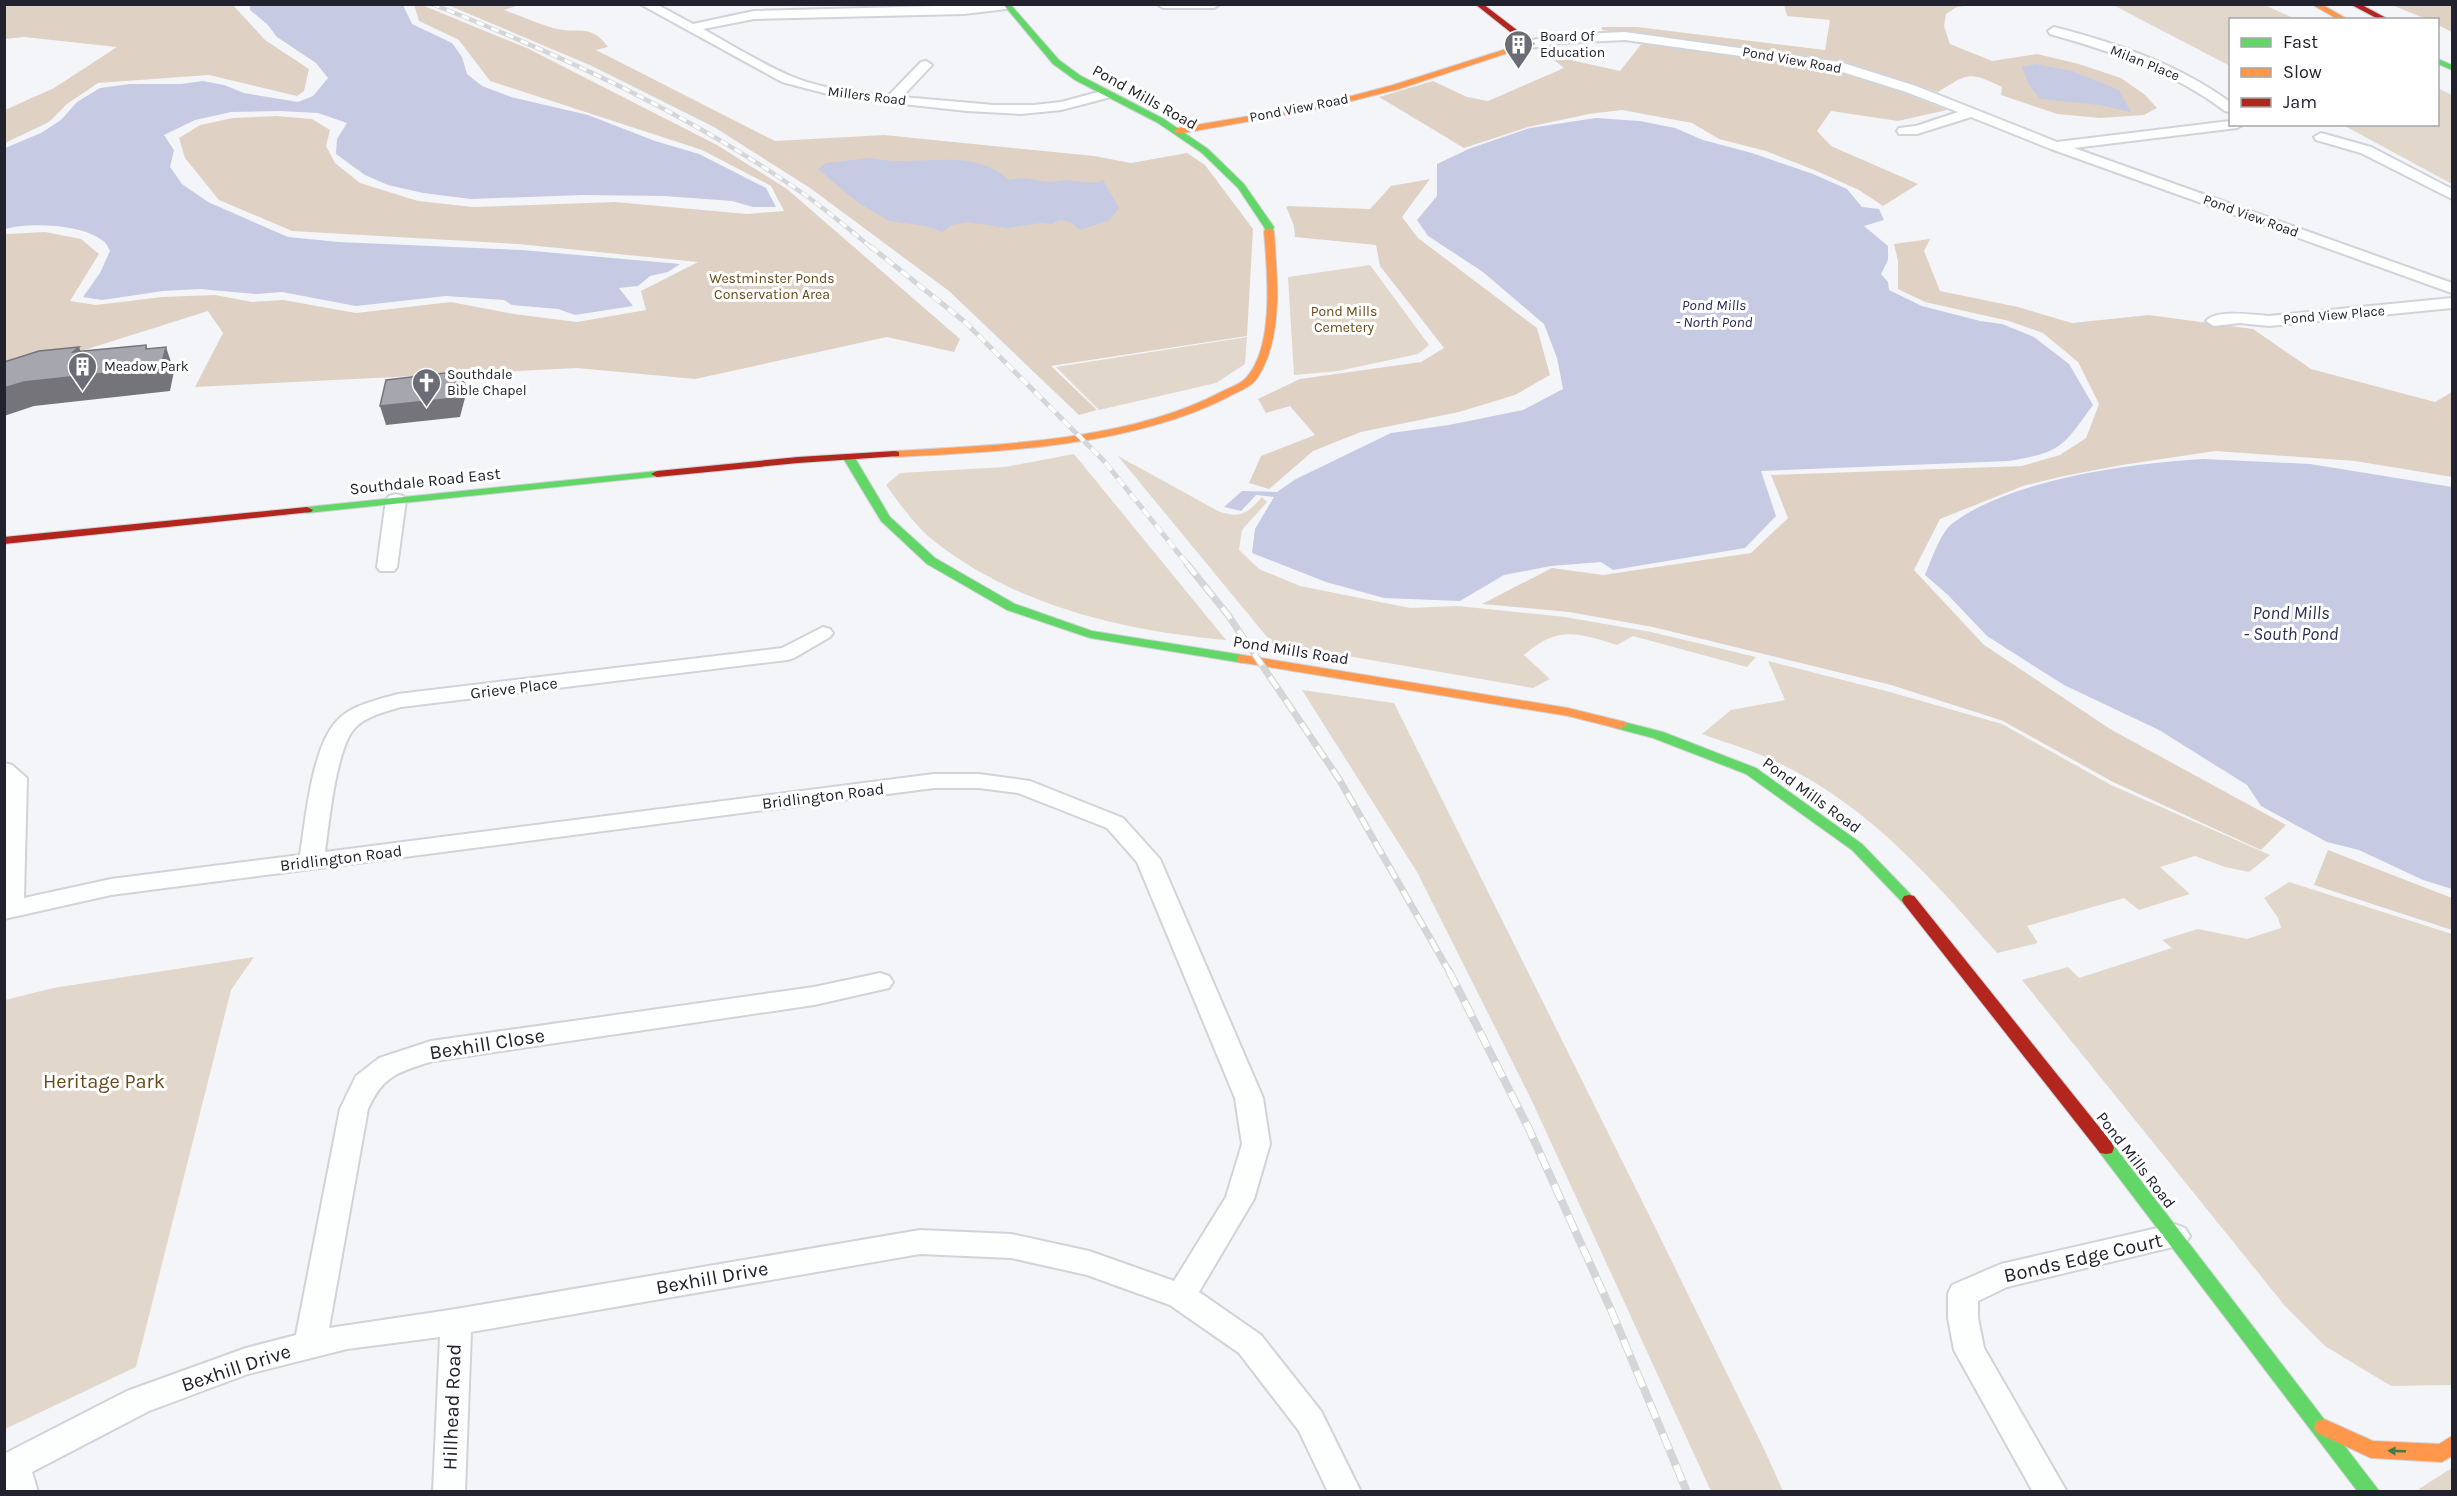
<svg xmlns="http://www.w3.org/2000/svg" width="2457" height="1496" viewBox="0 0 2457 1496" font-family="Karla,sans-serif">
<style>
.green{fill:#e1d7cb}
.forest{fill:#dfd2c4}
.water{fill:#c7cae3}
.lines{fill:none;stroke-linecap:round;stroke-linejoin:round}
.street-casing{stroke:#d1d3da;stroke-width:4}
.fast-casing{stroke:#d1d3da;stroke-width:2}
.slow-casing{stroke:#d1d3da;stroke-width:2}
.jam-casing{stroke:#d1d3da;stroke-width:2}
.street{fill:#fdfefe;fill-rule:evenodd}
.fast{fill:#63d668;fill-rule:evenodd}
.slow{fill:#ff974d;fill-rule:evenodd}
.jam{fill:#b3261e;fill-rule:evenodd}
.rail-far3-casing{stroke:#d4d5d6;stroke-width:4.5}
.rail-far2-casing{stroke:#d4d5d6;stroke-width:5}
.rail-far1-casing{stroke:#d4d5d6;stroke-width:7}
.rail-casing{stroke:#d4d5d6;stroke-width:8}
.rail-far3{stroke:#fff;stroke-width:3;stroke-dasharray:8;stroke-linecap:butt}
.rail-far2{stroke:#fff;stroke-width:4;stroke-dasharray:10;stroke-linecap:butt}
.rail-far1{stroke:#fff;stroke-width:4.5;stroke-dasharray:14;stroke-linecap:butt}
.rail{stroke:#fff;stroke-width:6;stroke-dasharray:17;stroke-linecap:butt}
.shaded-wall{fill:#74747a}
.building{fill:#a5a6ae;stroke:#74747a;stroke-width:1.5}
.oneway{fill:#427c4b}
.labels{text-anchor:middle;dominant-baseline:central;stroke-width:6;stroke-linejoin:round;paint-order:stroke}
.far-poi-label{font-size:14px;fill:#21222e;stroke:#fff;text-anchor:start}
.far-street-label{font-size:14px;fill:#21222e;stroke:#fff}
.far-park-label{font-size:14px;fill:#6a4916;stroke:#fff}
.far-water-label{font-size:15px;font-style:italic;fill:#292b58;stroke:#fff}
.street-label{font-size:16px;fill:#21222e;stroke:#fff}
.water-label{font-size:18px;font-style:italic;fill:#292b58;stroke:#fff}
.near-street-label{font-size:20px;fill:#21222e;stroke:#fff}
.near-park-label{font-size:20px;fill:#6a4916;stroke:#fff}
</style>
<rect width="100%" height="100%" fill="#f4f5f9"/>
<g class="green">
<path d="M2113,5H2264L2296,19L2230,20V66Z"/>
<path d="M2438,88L2452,95V184L2343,125L2438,124Z"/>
<path d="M1370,265L1429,345L1418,354L1338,371L1294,375L1288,277Z"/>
<path d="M1247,337L1245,364L1216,383L1099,410L1056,367Z"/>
<path d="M1074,454L1226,640C1124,631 1016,606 934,541C915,526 900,504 886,485L900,473L1005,467Z"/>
<path d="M1118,456L1218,511C1240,519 1247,514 1262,497L1267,502L1242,530L1239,550L1259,569L1300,586L1410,608L1457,606L1565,617L1651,632L1756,657L1747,667L1633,636L1617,645C1578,633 1558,625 1524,655L1550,679L1533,688L1272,643Z"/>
<path d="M1768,661L1890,692L2002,724L2111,785L2270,855L2249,872L2225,867L2195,856L2160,867L2190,894L2139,910L2124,898L2027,926L2038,943L1997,953C1934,881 1871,808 1783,765C1758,752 1729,744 1702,734L1731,710L1785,700Z"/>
<path d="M1302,690L1394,703L1649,1215L1764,1449L1783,1491H1711L1531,1099L1417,872Z"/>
<path d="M2289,882L2452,934V1385L2391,1386L2325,1346L2285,1306L2022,980L2068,967L2079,978L2172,948L2162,940L2198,929L2247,939L2281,928L2278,918L2264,898Z"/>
<path d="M254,957L231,990L136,1367L5,1429V1000L53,988Z"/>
<path d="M2452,1468V1491H2421L2419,1489Z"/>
</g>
<g class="forest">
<path d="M5,4L233,5L265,40L309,69L304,91L297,96L209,75L98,83L67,104L49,122L5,143V110L54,88L117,47L24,37L5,39Z"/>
<path d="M414,4L422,5L529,49L717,145L787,189L960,339L954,352L887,337L695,379L577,368L195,387L223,333L208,311L5,375L4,234H7L45,232L81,239L99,254L70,301L96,305L162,297L215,295L252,302L283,300L356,313L451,302L514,314L577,322L646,310L641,291L698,262L518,244L292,231L219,200L185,158L179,138L200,125L233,118L276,116L312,119L330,130L326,146L335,163L360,183L418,201L473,207L615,202L747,214L784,211L771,186L702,150L490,81L459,40L419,21Z"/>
<path d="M448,5H519L504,10C521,16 537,23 553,28C577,35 590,22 608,47L596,50L775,141L884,135L1094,156L1131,163L1187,153L1205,165L1253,229L1247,336L1051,366L1097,410L1079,415L949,291L810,188L714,127L592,66Z"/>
<path d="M1784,5H1972L1957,7L1946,14L1944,26L1950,44L1992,61L2037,54L2079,64L2121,78L2145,95L2157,108L2144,115L2100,118L2057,114L2001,95L2002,87C1969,71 1968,73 1938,92L1857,67L1827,61L1602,30V27H1637L1825,50L1830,20L1787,16Z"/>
<path d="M2392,5H2452V32L2438,25V20L2426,19Z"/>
<path d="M1643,42L1846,73L1886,86L1947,110L1898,121L1831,111L1817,131L1831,146L1918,184L1883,206L1859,190L1819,172L1766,151L1719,139L1692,123L1622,110L1589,114L1528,127L1464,148L1379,97L1433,81L1467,97L1488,101L1564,68L1539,48L1557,47L1571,60L1620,71Z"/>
<path d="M1430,179L1402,217L1418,238L1537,328L1550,375L1515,395L1459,412L1361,432L1313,451L1269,489L1249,483L1261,456L1315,435L1290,406L1266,413L1258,399L1300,379L1421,362L1444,348L1380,266L1376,245L1295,237L1294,226L1286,206L1370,209L1391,186Z"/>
<path d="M1930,239L1924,251L1940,291L2018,307L2072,323L2149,315L2253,329L2311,369L2435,402L2452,392V477L2355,461L2215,451L2122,465L2064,476L2023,486L1940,519L1914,570L1984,645L2110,729L2286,825L2261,850L2113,782L2003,721L1991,717L1891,685L1653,627L1569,612L1482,604L1552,568L1603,575L1751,553L1788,518L1771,475L2022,466L2060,455L2086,438L2099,404L2078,362L2043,333L2009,321L1925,302L1898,289V261L1894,244Z"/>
<path d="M2328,850L2452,898V930L2314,885Z"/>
</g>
<g class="water">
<path d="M250,5H403L412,24L452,43L462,57L467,74L482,86L511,97L588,115L655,141L699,154L766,188L776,207H753L732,201L664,196L583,195L471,199L423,193L388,185L365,175L336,154L337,139L347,123L318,113L280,111L231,112L195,120L164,135L174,150L170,167L182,184L208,202L288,237L339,242L522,250L680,264L668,272L650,276L638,286L619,288L633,306L575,315L558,309L512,305L504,300L446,296L356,306L282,292L257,294L200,289L163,291L102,300L83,297L100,273L110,251C108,247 106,242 102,240C81,224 29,222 5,229V148L41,133L61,120L77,102L100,88L130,84H181L203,81L224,85L244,93L298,102L313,96L328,78L316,63L277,37L267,24L250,10Z"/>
<path d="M2036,64L2072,71L2119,90L2131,112L2099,105L2040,99L2029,85L2022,67Z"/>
<path d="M1596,118L1640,121L1675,128L1703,140L1752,153L1813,174L1847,189L1862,207L1879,209L1884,220L1864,226L1888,246V260L1881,274L1888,282L1889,290L1922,306L1980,321L2002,324L2034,337L2069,364L2093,405C2062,448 2061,452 2009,461L1761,471L1776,516L1745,548L1613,570L1601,562L1551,566L1504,575L1460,601L1384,598L1326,582L1252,553L1255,529L1274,497L1256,495L1241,511L1224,507L1242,491L1277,492L1296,479L1391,433L1449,425L1523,410L1563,389L1557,358L1544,324L1483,272L1428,236L1417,220L1437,196V164L1471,148L1530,128Z"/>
<path d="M870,158C879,159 888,161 897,161C936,162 978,151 1009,180L1022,178L1050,182L1066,180L1094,183L1103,180L1119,208L1110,220L1080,230L1070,222L1060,220L1052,224L1041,223L1007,228L967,222L952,225L942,232L926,226L889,221L857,202L818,169L826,163Z"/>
<path d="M2204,459L2310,464L2452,487V889L2423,880L2359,850L2327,842L2261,806L2247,785L2159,730L2064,685L1987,636L1948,595L1925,575C1931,561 1941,531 1953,523C2011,479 2133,463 2204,459Z"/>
</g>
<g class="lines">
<defs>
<g id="street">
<path d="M640,4H656L693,24L754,11L1012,4L1006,9L964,14L754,19L703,29C732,45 762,64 793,77C823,89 856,93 888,96L921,62L926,61L932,65L902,97L994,105H1034L1061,102L1106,90L1113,94L1111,97L1061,110L1021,114L967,111L839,97L782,82Z"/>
<path d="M1157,4H1220L1214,8H1163Z"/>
<path d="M2054,27C2116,43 2178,64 2230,102V112L2225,111C2172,71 2113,52 2050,34L2048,31Z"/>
<path d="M1625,32L1840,62L1916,86L2057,142L2230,121V124H2244L2237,128L2074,148L2452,283V293L2051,149L1971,117L1917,134H1899L1897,131L1899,128L1916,126L1958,112L1906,92L1833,69L1625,40L1560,43L1531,48L1525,44L1527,41L1560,35Z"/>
<path d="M2321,133L2371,147L2452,189V199L2361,153L2316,140L2314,137Z"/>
<path d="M2452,298V308L2269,326L2239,323L2214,326L2206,321C2216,309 2254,315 2269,316Z"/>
<path d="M396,494L403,496L406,500L397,567L394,571H380L377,567L386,500L389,496Z"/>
<path d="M823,627L830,629L833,633L830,637L794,658L787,660L401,707C385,712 365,716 354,729C336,750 329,822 325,852L934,774H979L1030,781L1123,818L1160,859L1263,1098L1270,1144L1254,1199L1199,1292L1261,1335L1321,1411L1361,1492H1328L1299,1431L1239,1353L1170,1305L1087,1275L1011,1258L920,1254L471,1332L465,1492H433L440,1337L347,1349L248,1374L149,1411L32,1472L38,1492H5L4,1454L127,1391L246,1348L296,1335L340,1109L356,1076L379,1058L431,1041L814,987L880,973L889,976L893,982L889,988L814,1005L433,1061C399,1072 383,1075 368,1109L329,1328L456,1309L920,1230L1011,1234L1089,1251L1174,1281L1226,1197L1242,1144L1235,1098L1137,862L1107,828L1018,793L979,788H934L111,895L4,919V763L12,765L27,778L24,898L111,879L300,855C306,818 312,739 342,716C357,704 380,699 398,694L782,648Z"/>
<path d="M2175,1224L2185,1228L2190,1236L2185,1244L2007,1287L1978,1301V1318L1984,1348L2067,1492H2033L1954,1350L1948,1318V1294L1952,1285L2001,1264Z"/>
</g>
<g id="fast">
<path d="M1003,4H1010L1059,60L1081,76L1164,119L1208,149L1244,184L1274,227L1272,233H1266L1264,227L1238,188L1202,153L1158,123L1075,80L1053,64Z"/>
<path d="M2438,59L2452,65V70L2438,64Z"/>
<path d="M849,455L855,458L890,517L935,558L1015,604L1092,631L1243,655L1249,659L1243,663L1090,638L1007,610L927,564L881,521L843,458Z"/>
<path d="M657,471L663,474L661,476L307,513L301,510L307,507Z"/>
<path d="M1620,721L1663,732L1756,768L1862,844L1916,900L1914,904H1904L1852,850L1746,774L1653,738L1615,728L1613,725L1615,722Z"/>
<path d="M2106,1142L2112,1143L2380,1492H2358L2100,1153L2098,1148L2100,1143Z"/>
</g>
<g id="slow">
<path d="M2311,4H2321L2349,20H2339Z"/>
<path d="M1528,42L1535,44L1399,89L1324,108L1178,134L1174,131L1178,128L1321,104L1393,85Z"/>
<path d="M1269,228L1274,231C1277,278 1284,335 1258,377C1251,388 1238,391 1228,397C1132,446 1001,452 895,457L889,454L895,451C997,445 1127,441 1219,393C1228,388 1240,385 1247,377C1275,344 1267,271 1264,231Z"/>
<path d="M1243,655L1568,708L1625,722L1627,725L1620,729L1568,716L1238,662L1237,659L1238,656Z"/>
<path d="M2324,1419L2373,1441L2439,1444L2452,1436V1456L2442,1462L2371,1458L2317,1433L2314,1427L2317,1421Z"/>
</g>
<g id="jam">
<path d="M1475,4H1483L1535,44L1528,46Z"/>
<path d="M2350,4H2360L2390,20H2380Z"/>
<path d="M895,451L899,452V456L798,463L657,477L651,474L657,471L798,457Z"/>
<path d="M307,507L313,510L311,512L4,544V537Z"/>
<path d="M1909,895L1914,896L2112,1143L2114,1148L2112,1153L2106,1154L2100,1153L1904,904L1902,900L1904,896Z"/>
</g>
</defs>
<use href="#street" class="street-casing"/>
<use href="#fast" class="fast-casing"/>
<use href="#slow" class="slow-casing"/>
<use href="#jam" class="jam-casing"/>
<use href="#street" class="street"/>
<use href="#fast" class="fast"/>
<use href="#slow" class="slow"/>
<use href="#jam" class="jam"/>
<defs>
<path id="rail-far3" d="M432,4C563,56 692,115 808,197C830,213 851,231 872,248"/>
<path id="rail-far2" d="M870,246L965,322L1104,461L1188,565"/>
<path id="rail-far1" d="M1187,564L1228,615L1339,779L1450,973"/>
<path id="rail" d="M1449,971L1529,1129L1611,1310L1687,1492"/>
</defs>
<use href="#rail-far3" class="rail-far3-casing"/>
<use href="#rail-far2" class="rail-far2-casing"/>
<use href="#rail-far1" class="rail-far1-casing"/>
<use href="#rail" class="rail-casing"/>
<use href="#rail-far3" class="rail-far3"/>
<use href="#rail-far2" class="rail-far2"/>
<use href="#rail-far1" class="rail-far1"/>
<use href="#rail" class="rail"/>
</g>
<g class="shaded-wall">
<path d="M146,345L154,367L166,347L174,371L170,391L34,406L4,416V388L73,352L79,347L88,371L146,349Z"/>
<path d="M462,371L467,390L460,417L386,425L380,406Z"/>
</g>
<g class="building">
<path d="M146,345V349L166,347L161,367L24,382L4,388V362L39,351L79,347L73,352Z"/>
<path d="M462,371L456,398L380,406L386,380Z"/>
</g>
<defs><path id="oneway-solid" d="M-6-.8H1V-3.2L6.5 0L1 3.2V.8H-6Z" transform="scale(1.5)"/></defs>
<use class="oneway" href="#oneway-solid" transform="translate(2397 1451) rotate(-178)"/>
<defs>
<symbol id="building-pin" viewBox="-11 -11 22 30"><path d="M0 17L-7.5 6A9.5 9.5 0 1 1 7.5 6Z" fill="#6b6c75" stroke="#fff"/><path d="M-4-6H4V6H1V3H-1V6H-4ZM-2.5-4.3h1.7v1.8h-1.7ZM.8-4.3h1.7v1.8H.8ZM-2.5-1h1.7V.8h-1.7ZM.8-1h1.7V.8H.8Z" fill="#fff"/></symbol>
<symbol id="church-pin" viewBox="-11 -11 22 30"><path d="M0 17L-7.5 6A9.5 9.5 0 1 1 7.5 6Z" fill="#6b6c75" stroke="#fff"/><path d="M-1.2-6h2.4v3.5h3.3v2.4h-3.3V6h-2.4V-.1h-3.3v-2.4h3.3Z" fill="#fff"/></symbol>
</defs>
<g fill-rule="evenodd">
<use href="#building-pin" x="1502" y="28" width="33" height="45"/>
<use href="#building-pin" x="66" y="350" width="33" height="45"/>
<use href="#church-pin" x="410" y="366" width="33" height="45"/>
</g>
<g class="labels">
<g class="far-poi-label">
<text x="1540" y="36">Board Of<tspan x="1540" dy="16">Education</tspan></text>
<text x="104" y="366">Meadow Park</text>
<text x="447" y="374">Southdale<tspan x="447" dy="16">Bible Chapel</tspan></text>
</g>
<g class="far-street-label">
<text transform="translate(1792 60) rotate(10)">Pond View Road</text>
<text transform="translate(2145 63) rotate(22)">Milan Place</text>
<text transform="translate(867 96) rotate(7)">Millers Road</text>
<text transform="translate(1299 108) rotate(-11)">Pond View Road</text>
<text transform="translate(2251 216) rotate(20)">Pond View Road</text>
<text transform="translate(2334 315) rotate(-5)">Pond View Place</text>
</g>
<g class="far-park-label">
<text x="772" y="278">Westminster Ponds<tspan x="772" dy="16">Conservation Area</tspan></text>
<text x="1344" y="311">Pond Mills<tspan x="1344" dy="16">Cemetery</tspan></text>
</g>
<g class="far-water-label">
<text x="1714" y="305">Pond Mills<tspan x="1714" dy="17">- North Pond</tspan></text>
</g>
<g class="street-label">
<text transform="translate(1145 97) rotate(29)">Pond Mills Road</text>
<text transform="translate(425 481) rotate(-6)">Southdale Road East</text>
<text transform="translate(1291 650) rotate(9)">Pond Mills Road</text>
<text transform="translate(514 688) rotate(-7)">Grieve Place</text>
<text transform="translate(1812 795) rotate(36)">Pond Mills Road</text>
<text transform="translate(823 796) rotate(-7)">Bridlington Road</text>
<text transform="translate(341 858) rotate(-7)">Bridlington Road</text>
<text transform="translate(2136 1160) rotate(52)">Pond Mills Road</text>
</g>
<g class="water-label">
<text x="2291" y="613">Pond Mills<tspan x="2291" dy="21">- South Pond</tspan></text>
</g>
<g class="near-street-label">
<text transform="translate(487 1044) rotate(-9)">Bexhill Close</text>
<text transform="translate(2083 1258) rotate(-13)">Bonds Edge Court</text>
<text transform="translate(712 1278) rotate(-10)">Bexhill Drive</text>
<text transform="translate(236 1368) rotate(-18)">Bexhill Drive</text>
<text transform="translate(452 1407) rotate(-88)">Hillhead Road</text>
</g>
<g class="near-park-label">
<text x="104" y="1081">Heritage Park</text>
</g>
</g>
<rect width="2457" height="1496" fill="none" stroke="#21222e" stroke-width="12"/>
<rect x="2229" y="18" width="210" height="108" fill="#ffffff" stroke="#a6a7ab" stroke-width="1.5"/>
<rect x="2241" y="38" width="30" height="9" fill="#63d668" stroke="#a6a7ab" stroke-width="1.5"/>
<text x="2283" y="48" font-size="18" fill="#21222e">Fast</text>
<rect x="2241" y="68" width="30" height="9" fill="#ff974d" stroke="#a6a7ab" stroke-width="1.5"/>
<text x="2283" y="78" font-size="18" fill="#21222e">Slow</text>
<rect x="2241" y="98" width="30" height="9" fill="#b3261e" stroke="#a6a7ab" stroke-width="1.5"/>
<text x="2283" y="108" font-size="18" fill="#21222e">Jam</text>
</svg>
